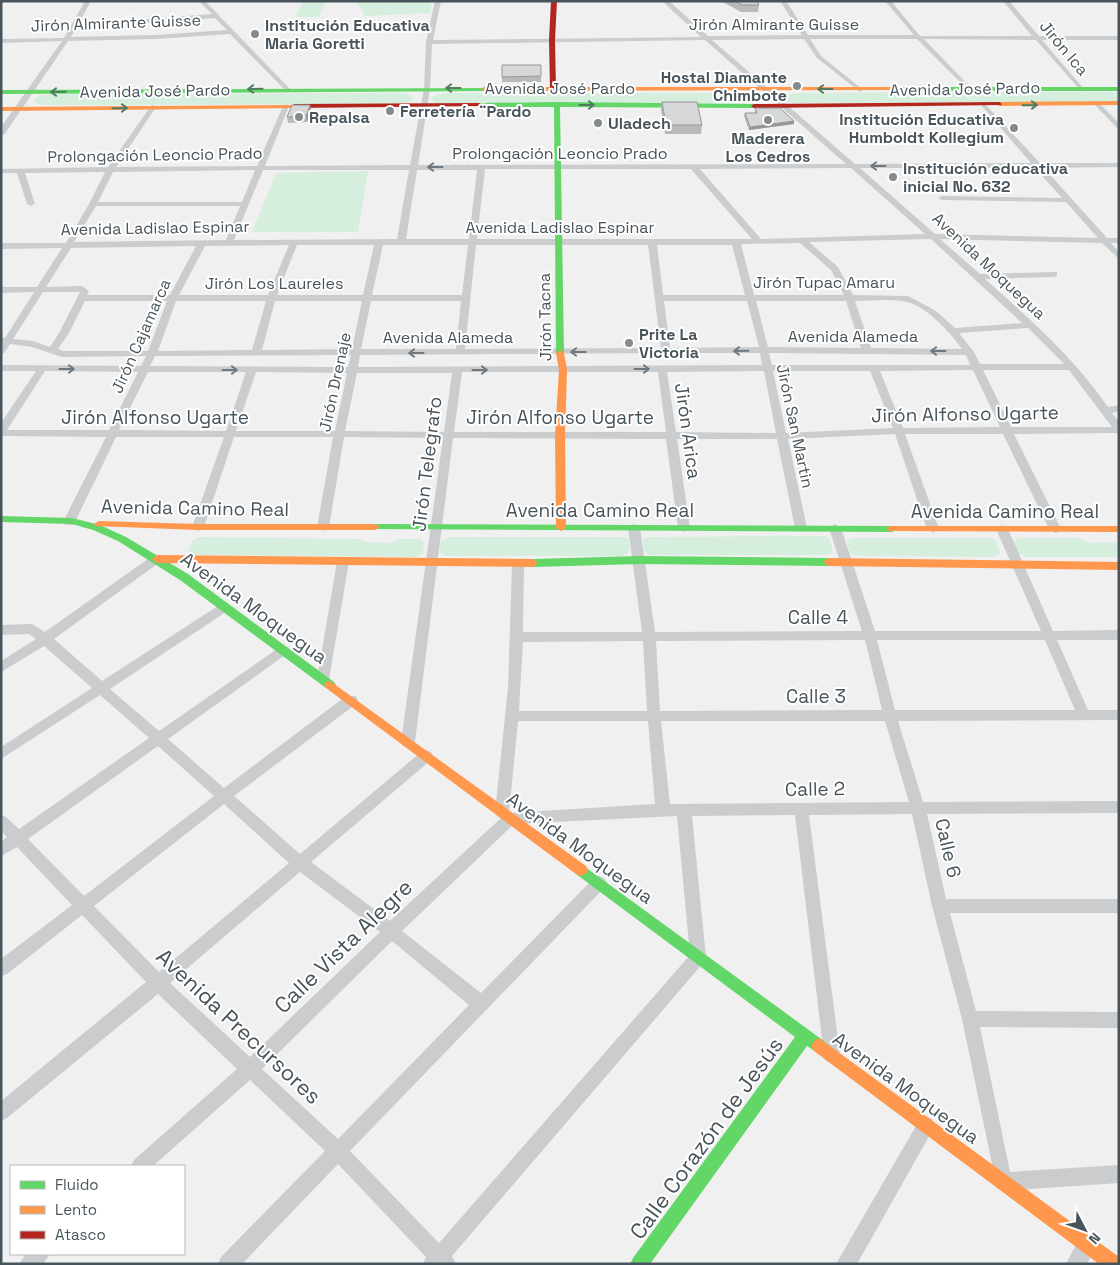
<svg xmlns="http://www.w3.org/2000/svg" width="1120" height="1265" viewBox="0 0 1120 1265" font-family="'Space Grotesk',sans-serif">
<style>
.green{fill:#d6eedd}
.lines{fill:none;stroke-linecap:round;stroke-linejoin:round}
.street{fill:#caccce;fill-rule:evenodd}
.fast{fill:#63d668;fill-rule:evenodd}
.slow{fill:#ff974d;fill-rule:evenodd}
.jam{fill:#b3261e;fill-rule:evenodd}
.wall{fill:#b8baba}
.shaded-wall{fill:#969797}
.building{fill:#d6d8d8;stroke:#969797}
.oneway{stroke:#507b5f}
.oneway2{stroke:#6f787e}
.poi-dot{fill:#838b8f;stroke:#fff;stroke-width:2}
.labels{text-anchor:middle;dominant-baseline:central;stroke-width:4;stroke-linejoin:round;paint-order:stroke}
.far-street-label{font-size:16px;fill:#48545b;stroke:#fff}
.far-poi-label{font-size:16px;font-weight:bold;fill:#48545b;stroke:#fff;text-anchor:start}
.street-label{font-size:19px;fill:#48545b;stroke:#fff}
.near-street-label{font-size:22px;fill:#48545b;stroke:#fff}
</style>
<rect width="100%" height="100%" fill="#f0f0f0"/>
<g class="green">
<path d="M303,1H326L319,17H295Z"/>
<path d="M357,1H432L430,13L365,16Z"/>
<path d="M1119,92V102L792,103L784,101L782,96L797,93Z"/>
<path d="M402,93L410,95L413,98L410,102L400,104L42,105L33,102L38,96L48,94Z"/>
<path d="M443,93H747L758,95L760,99L754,103H436L432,100V97Z"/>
<path d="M368,171L358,232H252L276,173Z"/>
<path d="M826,536L830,540L833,552L828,555H649L644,552L643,540L649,537Z"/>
<path d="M199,537L359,539L366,542L391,543L399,539H421L424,542L423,553L416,557L187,555L192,541Z"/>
<path d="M448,537H625L629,540V552L623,556H445L440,552L441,541Z"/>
<path d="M852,538H990L996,541L1000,553L995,557L856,556L850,553L847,541Z"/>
<path d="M1018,538H1078L1091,543L1119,542V557H1025L1018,553L1013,542Z"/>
</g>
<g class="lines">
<g class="street">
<path d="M85,1H91L71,37L156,35L227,30L215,18L134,24L131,22L134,20L212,14L199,1H205L290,89L285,90L230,34L156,39L68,41L4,135H1V127L62,41L1,43V39L64,38Z"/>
<path d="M435,1H441L433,40L701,37L662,1H669L708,36L802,35L780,1H786L808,35H914L885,1H891L920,36H1032L1003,1H1009L1039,36H1119V40H1042L1084,89L1085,90L1082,92L1036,40L924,39L972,89L973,90L970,92L917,39H810L821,56L862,89L863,90L860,92L817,58L804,39L712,40L855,164L1031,163L982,106L981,105L984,103L1040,163H1119V167L1044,168L1107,238H1119V243H1111L1119,252V259L1102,243L940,239L980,274L1057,272V276L1054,277L985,279C1030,319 1074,358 1108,407L1119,405V411L1112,413L1119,422V433L1014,434L1061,529L1059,532L1055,533L1049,529L1003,434H905L939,529L933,533L927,529L895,434L788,439L807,528L801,532L795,528L777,439H677L690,528L684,532L678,528L666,439L453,438L415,742L413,746L408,747L403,746L401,742L443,438L344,437L329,527L323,531L317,527L333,437H234L204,527L198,531L192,527L224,437H116L75,522L73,525H65L63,522L106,437L1,436V423L36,371H1V365L141,366L146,356L62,357L32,347L10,344L4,353L1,354V337L5,338L34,292L1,293V287H37L62,248L1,249V243H66L89,204L105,172L25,173L35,204L31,206L27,204L17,173H1V169L108,167L151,106L153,105L156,107L116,167L257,166L283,106L286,104L289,106L265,166L410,165L424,89L426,42ZM705,40L846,164L418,165L430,89L432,44ZM851,168L925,234L761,239L700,169ZM860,168H1035L1062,198L942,196L938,198L942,200L1066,202L1098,238L935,234ZM485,169H691L752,239H477ZM255,170L242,202H98L113,172ZM263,170H409L397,239L234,240ZM417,170H477L469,239H406ZM96,206H240L226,240L74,242ZM931,239L1022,323L955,328L936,311L908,296L853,295L838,267L809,242ZM800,243L831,270L844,295H754L741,244ZM289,245L268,295H179L205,246ZM297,245H374L363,295H277ZM383,245H468L462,295H372ZM476,245H648L661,348L465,349ZM657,245H732L745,295H663ZM196,246L170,295H87L89,291L82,286L46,287L71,248ZM43,292H80L59,333L50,347L33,341L13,339ZM85,301H167L148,351H63L58,349L69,333ZM176,301H266L252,350L158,351ZM275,301H362L352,349L262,350ZM371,301H461L456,349H361ZM664,301H747L759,347L670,348ZM756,301H846L861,348L768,347ZM855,301C870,301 887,299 902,301C924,303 950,332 962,349L871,348ZM1028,328L1064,364H980L974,352L959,333ZM662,353H760L762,365L358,367L360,355ZM769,353L966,355L970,365H772ZM351,355L348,367L150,366L155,356ZM973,370L1000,427L903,428L880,371ZM983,370H1069L1112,427H1011ZM45,371L138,372L109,430H7ZM764,371L776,433L676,432L667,372ZM773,371H870L893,428L786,433ZM148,372H246L226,431L119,430ZM256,372L347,373L335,431H236ZM462,372H658L666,432H454ZM357,373H452L444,432L345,431Z"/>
<path d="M1095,103H1099L1119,123V130L1095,105Z"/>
<path d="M634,524L640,528L655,632L862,631L829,528L835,524L841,528L875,631H1041L996,529L1002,525L1008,529L1053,631L1119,630V640H1057L1088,710H1119V720L898,721L923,802L1119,801V813L927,814L946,899H1119V913H950L976,1011L1119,1012V1028L980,1027L1010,1172L1119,1165V1183L1003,1191L997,1188L962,1019L932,906L912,814L809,815L840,1055L838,1061L832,1063L826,1061L824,1055L795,815L692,816L706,957L704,962L452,1256L456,1264H423L426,1257L338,1164L242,1264H218L221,1257L325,1151L250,1080L153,1166H131L134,1160L237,1069L158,994L7,1118L1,1121V1101L146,982L82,915L7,974L1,976V959L72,905L17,847L1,856V842L7,837L1,831V815L6,817L19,829L149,738L100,695L1,759V747L92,688L44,646L1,672V661L36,639L29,634L1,635V625L32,624L45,632L152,556H160L162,559L160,562L54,639L102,681L221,604H229L231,607L229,610L110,689L159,731L280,647H288L290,650L288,653L168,739L224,788L346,696H356L358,700L356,704L234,796L300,854L421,752L426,750L431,752L433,756L431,760L311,862L390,921L501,818L497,816L495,812L508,688L512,564L514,561H522L524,564L523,632H642L628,528ZM865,640L882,710L660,711L656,641ZM877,640H1045L1075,710H895ZM643,641L647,711H519L523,642ZM518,721H648L655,804L509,813ZM661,721H885L909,802L670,804ZM158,746L214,796L84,896L28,839ZM224,804L289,863L159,972L94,906ZM677,816L690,955L439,1243L350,1151L604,888L607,883L604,878L599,876L594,878L481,993L402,931L514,824ZM300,872L380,932L250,1057L170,983ZM392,941L469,1005L338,1139L262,1069Z"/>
<path d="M343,558L349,562L329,679L328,682H318L317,679L337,562Z"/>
<path d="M926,1116L932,1119L935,1125L932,1131L857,1264H836L920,1119Z"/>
<path d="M1087,1234L1094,1237L1097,1244L1087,1264H1066L1080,1237Z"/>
<path d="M26,1254H50L43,1264H19Z"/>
</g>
<g class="fast">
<path d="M1119,87V91H895L892,89L895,87Z"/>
<path d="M486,88V90L484,91L1,94V90Z"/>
<path d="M557,102L754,104L757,106L754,108L560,107L564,353L560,356L556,353L554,107H479L476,105L479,103Z"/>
<path d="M1,516L72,518L100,525L126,537L188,574L334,682L336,685L334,688H326L180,580L118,541L93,530L72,524L1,522Z"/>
<path d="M375,524L892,526L897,529L892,532L371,529L370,527L371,525Z"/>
<path d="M639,556L828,558L833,562L828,566L639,564L533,567L528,563L533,559Z"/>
<path d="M581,864L824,1041L827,1046L824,1051L819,1054L807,1046L650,1264H630L633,1258L795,1037L576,874L574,870L576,866Z"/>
</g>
<g class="slow">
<path d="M895,87L898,89L897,90L484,91L481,89L484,87Z"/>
<path d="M1119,101V105L999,106L996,104L999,102Z"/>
<path d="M296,105L297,106L294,108L1,111V107Z"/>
<path d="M560,350L564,353L567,370L565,435L566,528L561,531L556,528L555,435L559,370L556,353Z"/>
<path d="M99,521L198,524H375L380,527L375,530H198L95,526L94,524Z"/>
<path d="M892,526H1119V532L888,531L887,529L888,527Z"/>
<path d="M157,555L533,559L538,563L533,567L157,563L152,559Z"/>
<path d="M828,558L1119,562V570L828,566L823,562Z"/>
<path d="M330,681L586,866L588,870L586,874L581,876L576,874L326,688L324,685L326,682Z"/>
<path d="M819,1038L1119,1257V1264H1099L814,1051L811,1046L814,1041Z"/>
</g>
<g class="jam">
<path d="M551,1H557L555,40L556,89L553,91L550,89L549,40Z"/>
<path d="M999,102L1002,104L1001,105L754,108L751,106L754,104Z"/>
<path d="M479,103L481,104V106L294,108L291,106L294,104Z"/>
</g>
</g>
<g class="wall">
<path d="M721,1H757L759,5L758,12H741Z"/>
<path d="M541,65V82H502V77Z"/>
<path d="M662,102L702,125L701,134H665L661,110Z"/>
<path d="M310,105L311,111L307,122L288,123L287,117Z"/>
<path d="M755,108L794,121V124L749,130L744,116L745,113H755Z"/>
</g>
<g class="shaded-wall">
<path d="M310,105L311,111L307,122L306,116Z"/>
<path d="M794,121V124L749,130L750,127Z"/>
</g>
<g class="building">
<path d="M735,1H757L759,5H742Z"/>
<path d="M502,65H541V76L502,77Z"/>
<path d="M662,102H697L702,125H666Z"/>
<path d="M292,105H310L306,116L287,117Z"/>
<path d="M755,108H780L794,121L750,127L745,113H757Z"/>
</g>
<defs><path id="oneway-shaft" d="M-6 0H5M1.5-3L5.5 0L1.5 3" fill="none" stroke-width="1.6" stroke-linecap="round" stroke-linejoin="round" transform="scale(1.25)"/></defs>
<g class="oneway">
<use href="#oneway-shaft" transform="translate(453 88) rotate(180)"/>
<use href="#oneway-shaft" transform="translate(255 89) rotate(179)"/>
<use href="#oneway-shaft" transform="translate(825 89) rotate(-180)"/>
<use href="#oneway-shaft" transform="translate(58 92) rotate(179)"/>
<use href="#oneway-shaft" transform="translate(587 105)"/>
<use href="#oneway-shaft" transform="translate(1030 105) rotate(-1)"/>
<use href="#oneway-shaft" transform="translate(120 108) rotate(-1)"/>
</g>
<g class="oneway2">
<use href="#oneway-shaft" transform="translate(878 166) rotate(180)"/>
<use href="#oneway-shaft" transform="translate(435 167) rotate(180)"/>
<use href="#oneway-shaft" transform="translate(741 351) rotate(179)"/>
<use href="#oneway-shaft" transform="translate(938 351) rotate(-180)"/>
<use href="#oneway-shaft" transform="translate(578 352) rotate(180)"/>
<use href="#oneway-shaft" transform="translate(416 353) rotate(180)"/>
<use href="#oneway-shaft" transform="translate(67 369)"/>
<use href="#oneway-shaft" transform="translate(642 369)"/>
<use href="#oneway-shaft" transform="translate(230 370)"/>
<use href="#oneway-shaft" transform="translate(480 370)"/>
</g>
<g class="poi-dot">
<circle cx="255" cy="34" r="5"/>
<circle cx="797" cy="86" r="5"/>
<circle cx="390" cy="111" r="5"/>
<circle cx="299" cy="117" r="5"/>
<circle cx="768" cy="120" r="5"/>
<circle cx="598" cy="123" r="5"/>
<circle cx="1014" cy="128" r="5"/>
<circle cx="893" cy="177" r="5"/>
<circle cx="629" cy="343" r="5"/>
</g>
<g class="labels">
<g class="far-street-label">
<text transform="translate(116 23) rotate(-2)">Jirón Almirante Guisse</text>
<text x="774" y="24">Jirón Almirante Guisse</text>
<text transform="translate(1064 48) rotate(50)">Jirón Ica</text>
<text x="560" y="88">Avenida José Pardo</text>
<text transform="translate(965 89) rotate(-1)">Avenida José Pardo</text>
<text transform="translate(155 91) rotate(-1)">Avenida José Pardo</text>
<text x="560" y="153">Prolongación Leoncio Prado</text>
<text transform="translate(155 155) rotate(-1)">Prolongación Leoncio Prado</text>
<text x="560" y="227">Avenida Ladislao Espinar</text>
<text transform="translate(155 228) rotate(-1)">Avenida Ladislao Espinar</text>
<text transform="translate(989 266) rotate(43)">Avenida Moquegua</text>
<text x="824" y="282">Jirón Tupac Amaru</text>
<text x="274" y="283">Jirón Los Laureles</text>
<text transform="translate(545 317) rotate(-91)">Jirón Tacna</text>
<text transform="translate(141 336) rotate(-66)">Jirón Cajamarca</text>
<text x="853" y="336">Avenida Alameda</text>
<text x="448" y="337">Avenida Alameda</text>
<text transform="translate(335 382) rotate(-78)">Jirón Drenaje</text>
<text transform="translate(795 426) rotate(78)">Jirón San Martin</text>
</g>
<g class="far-poi-label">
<text x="265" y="25">Institución Educativa<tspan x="265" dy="18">Maria Goretti</tspan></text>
<text x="787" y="77" text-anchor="end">Hostal Diamante<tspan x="787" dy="18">Chimbote</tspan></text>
<text x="400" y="111">Ferretería ¨Pardo</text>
<text x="309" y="117">Repalsa</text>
<text x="1004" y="119" text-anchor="end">Institución Educativa<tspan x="1004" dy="18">Humboldt Kollegium</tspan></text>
<text x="608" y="123">Uladech</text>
<text x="768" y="138" text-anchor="middle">Maderera<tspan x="768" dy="18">Los Cedros</tspan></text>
<text x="903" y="168">Institución educativa<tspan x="903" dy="18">inicial No. 632</tspan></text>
<text x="639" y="334">Prite La<tspan x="639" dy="18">Victoria</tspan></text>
</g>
<g class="street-label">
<text transform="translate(965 414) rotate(-1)">Jirón Alfonso Ugarte</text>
<text x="155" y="417">Jirón Alfonso Ugarte</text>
<text x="560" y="417">Jirón Alfonso Ugarte</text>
<text transform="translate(688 431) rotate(82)">Jirón Arica</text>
<text transform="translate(427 464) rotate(-83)">Jirón Telegrafo</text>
<text transform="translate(195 508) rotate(1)">Avenida Camino Real</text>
<text x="600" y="510">Avenida Camino Real</text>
<text x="1005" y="511">Avenida Camino Real</text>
<text transform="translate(254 608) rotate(36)">Avenida Moquegua</text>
<text x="818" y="617">Calle 4</text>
<text x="816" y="696">Calle 3</text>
<text transform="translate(815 789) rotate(-1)">Calle 2</text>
<text transform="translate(580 848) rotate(36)">Avenida Moquegua</text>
<text transform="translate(948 848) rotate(77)">Calle 6</text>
<text transform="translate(906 1088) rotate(36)">Avenida Moquegua</text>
</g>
<g class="near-street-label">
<text transform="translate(343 946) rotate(-44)">Calle Vista Alegre</text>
<text transform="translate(239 1026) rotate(43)">Avenida Precursores</text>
<text transform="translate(706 1138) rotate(-54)">Calle Corazón de Jesús</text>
</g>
</g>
<rect width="1120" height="1265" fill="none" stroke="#48545b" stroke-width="5"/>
<rect x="10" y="1165" width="175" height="90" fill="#ffffff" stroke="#b6bbbd"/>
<rect x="20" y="1181" width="25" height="8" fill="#63d668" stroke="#b6bbbd"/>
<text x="55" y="1190" font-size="15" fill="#48545b">Fluido</text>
<rect x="20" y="1206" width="25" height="8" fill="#ff974d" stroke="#b6bbbd"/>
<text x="55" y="1215" font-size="15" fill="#48545b">Lento</text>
<rect x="20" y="1231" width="25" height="8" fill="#b3261e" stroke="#b6bbbd"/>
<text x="55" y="1240" font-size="15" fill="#48545b">Atasco</text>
<g transform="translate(1085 1230) rotate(131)" stroke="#ffffff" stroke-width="4" paint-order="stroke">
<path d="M0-4L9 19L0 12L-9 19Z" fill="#48545b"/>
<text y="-8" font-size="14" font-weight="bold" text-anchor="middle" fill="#48545b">N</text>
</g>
</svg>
